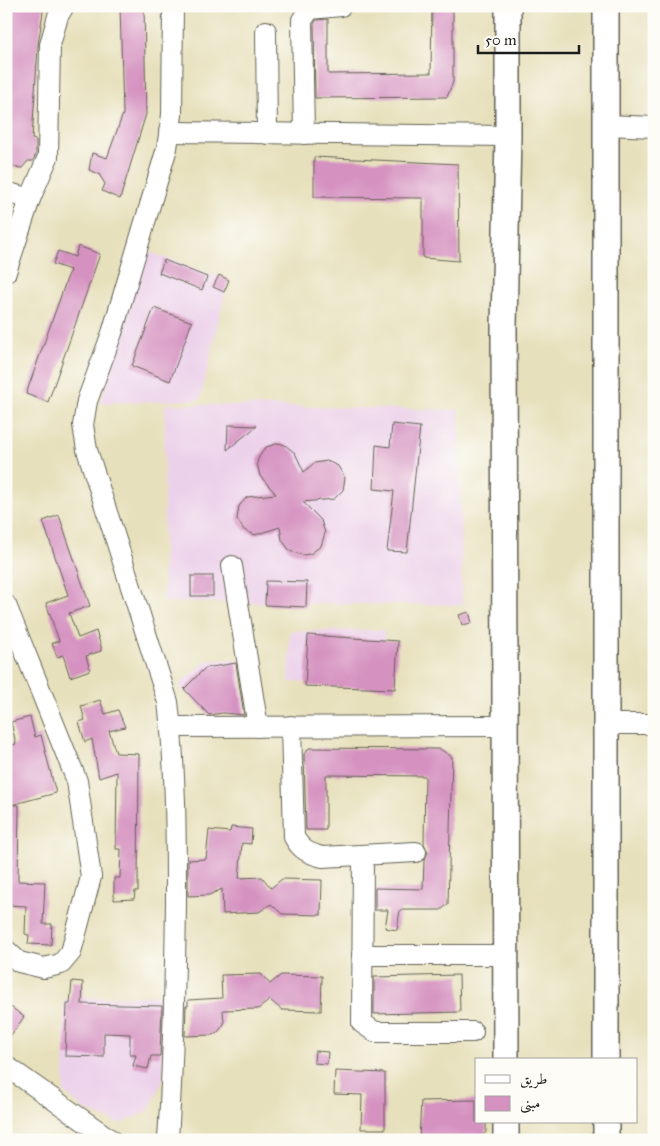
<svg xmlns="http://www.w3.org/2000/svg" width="660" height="1146" viewBox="0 0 660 1146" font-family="'IM FELL Great Primer',Amiri,serif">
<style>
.built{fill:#ecd1ea}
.building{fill:#d592c1}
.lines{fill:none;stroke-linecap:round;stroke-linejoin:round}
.minor-casing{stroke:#636154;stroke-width:22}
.major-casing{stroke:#636154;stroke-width:28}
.minor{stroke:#fff;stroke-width:20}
.major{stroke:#fff;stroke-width:25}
</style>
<rect width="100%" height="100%" fill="#fdfcf7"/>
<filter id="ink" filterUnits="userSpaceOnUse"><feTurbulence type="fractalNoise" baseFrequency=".02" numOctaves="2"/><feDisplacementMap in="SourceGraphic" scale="10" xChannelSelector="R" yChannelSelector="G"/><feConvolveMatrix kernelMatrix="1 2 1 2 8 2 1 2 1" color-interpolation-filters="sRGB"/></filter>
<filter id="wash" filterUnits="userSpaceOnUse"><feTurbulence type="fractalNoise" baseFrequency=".0096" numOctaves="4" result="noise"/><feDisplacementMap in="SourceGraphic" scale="20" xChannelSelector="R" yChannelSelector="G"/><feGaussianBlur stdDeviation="1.12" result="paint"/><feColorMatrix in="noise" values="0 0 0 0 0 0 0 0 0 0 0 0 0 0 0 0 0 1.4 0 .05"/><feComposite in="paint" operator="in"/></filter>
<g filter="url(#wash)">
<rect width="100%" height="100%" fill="#e7e0bc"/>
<g class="built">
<path d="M146,251L228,280L200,400L100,403Z"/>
<path d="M165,404L459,410L462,605L163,602Z"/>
<path d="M384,630L385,681L289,682L290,631Z"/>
<path d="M238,659L246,716L207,713L179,685L206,661Z"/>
<path d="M165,995L163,1080L149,1110L121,1124L83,1109L64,1092V999Z"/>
</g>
<g id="blocks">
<g class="building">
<path d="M6,6H44L38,45L32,139L36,140V154L33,161H28L22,168L9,167L11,148L6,150Z"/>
<path d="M120,6H144L146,114L120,199L102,191L105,184L99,174L89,170L92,153L107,158L123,114Z"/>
<path d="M432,6H453V82L447,97L315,98L314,24L316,20L328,19V74L431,73Z"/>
<path d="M314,157L458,164L459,261L423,258V198L314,197Z"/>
<path d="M78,246L100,254L48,402L26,394L70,270L53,264L58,251L75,257Z"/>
<path d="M164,260L207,277L202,290L159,273Z"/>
<path d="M219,275L229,280L224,292L213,287Z"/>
<path d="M154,308L192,322L170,381L132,366Z"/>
<path d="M392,424L420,427L407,552L387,551L394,491L374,489L376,445L390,447Z"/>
<path d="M228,425L257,426L227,450Z"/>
<path d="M279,443L285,445L295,453L304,472L314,463L327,461L338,466L345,478L343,490L334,499L303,502L321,520L325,533L321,546L310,554L303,555L290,551L282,540L280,527L255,535L244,530L237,519L239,506L247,497L276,494L260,476L257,463L259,457L266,447Z"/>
<path d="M59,515L90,606L69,613L78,638L96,631L101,646V651L86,656L90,670L70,677L63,655L57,657L52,643L59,641L46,603L68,595L43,521Z"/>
<rect x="191" y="576" width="22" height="20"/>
<path d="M266,581L307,582L306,607L265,605Z"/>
<path d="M469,612L472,623L462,625L459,615Z"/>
<path d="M308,635L398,641L395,689L305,686Z"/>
<path d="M236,663L244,715L223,713L209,715L184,689L205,668Z"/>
<path d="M100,700L105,714L118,710L125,727L109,731L116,753L139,754L138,891H135L134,899L114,900V878H120L121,849H116L117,772L99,778L92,739L85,742L79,722L85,720L81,706Z"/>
<path d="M30,717L35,737L41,735L56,793L11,805L6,786V746L16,744L11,722Z"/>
<path d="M309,748L440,749L452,757L448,904L441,910H400L397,930L385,928L388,910H375V888L423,889L424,861L428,852L424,844L425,776L326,775V830H306L304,754Z"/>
<path d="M6,805H19L18,881L45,882L43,924H52L51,945L28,944L29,935L25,934L26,906L6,905Z"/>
<path d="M231,827L252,829L251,844L242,843L239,878L262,877L271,888L282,879L322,880L321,915L282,914L271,904L259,912L223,914L222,889L209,895L188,896V860L206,859L209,830L230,832Z"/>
<path d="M261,974L270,984L281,975L322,976L321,1011L282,1010L270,1000L258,1009L223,1010L224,1024L218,1032L212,1035L185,1036L186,1006H188V1000L222,998L221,975Z"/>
<path d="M459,975L460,1012L374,1014V977Z"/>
<path d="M72,981L83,982L82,1004L162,1006L160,1056H151L148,1069L133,1066L136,1055H130V1034L104,1033V1057L65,1056L67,1004H70Z"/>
<path d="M11,1007L24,1017L6,1042V1013Z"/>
<path d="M315,1051L328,1052L327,1064L314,1063Z"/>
<path d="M335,1071L385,1073V1129H361L362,1095L334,1094Z"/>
<path d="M476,1100V1122H486V1132L479,1140H419L421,1101Z"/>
</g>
</g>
</g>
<g filter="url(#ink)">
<use href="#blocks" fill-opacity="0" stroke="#636154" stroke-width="1"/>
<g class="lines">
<defs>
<g id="minor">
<path d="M266,31L267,134"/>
<path d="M606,125L654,127"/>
<path d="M169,132L508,136"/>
<path d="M304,134L302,20L310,9L341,6"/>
<path d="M6,192L30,199"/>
<path d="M6,272L30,199L48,157L50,45L58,16L64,6"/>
<path d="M232,566L258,727"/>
<path d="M6,605L77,781L91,877L71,952L61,964L44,968L19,962L6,950"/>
<path d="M607,724H654"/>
<path d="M291,726L294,837C301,850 308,853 322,857L416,852"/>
<path d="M171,727L504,726"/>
<path d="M363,855L362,1023L375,1032H473"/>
<path d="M362,955H505"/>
<path d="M6,1066L111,1140"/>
<path d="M168,1140C173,1061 175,983 176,903C176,836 176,769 168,702L87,450L83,425L87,401L112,333L167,148L172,115L173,6"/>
</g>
<g id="major">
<path d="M506,1060L504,326L508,136V6"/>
<path d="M606,1060V6"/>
<path d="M506,1122V1140"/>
<path d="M606,1140V1122"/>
</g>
</defs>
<use href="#minor" class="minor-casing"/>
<use href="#major" class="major-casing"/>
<use href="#minor" class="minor"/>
<use href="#major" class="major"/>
</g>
</g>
<rect width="660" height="1146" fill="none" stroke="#fdfcf7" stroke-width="25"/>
<rect x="475" y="1058" width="162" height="65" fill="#fdfcf7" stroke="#a3a29f"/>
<rect x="485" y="1075" width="25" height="8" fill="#ffffff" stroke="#a3a29f"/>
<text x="520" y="1084" font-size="15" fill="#1c1c1c">طريق</text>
<rect x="485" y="1096" width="25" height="15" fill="#d592c1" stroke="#a3a29f"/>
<text x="520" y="1108" font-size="15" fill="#1c1c1c">مبنى</text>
<path d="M478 45v8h101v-8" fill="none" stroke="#1c1c1c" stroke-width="2.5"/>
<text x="485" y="45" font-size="15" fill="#1c1c1c" stroke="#fdfcf7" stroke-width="4" paint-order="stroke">50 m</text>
</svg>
